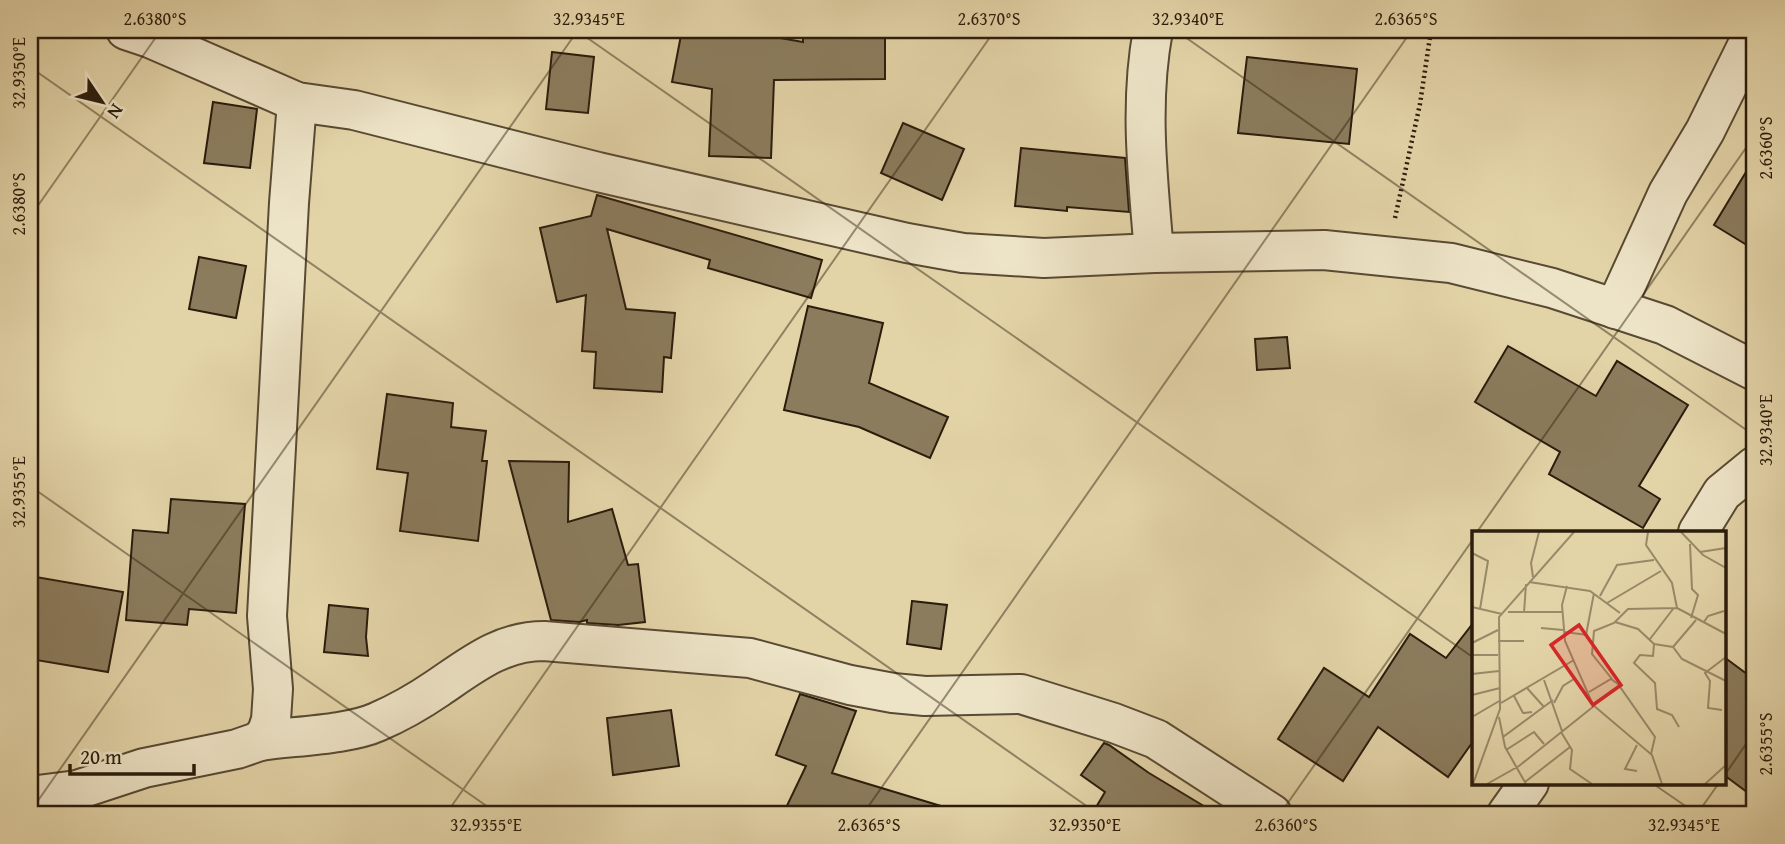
<svg xmlns="http://www.w3.org/2000/svg" width="1785" height="844" viewBox="0 0 1785 844" font-family="'Gentium Book Plus',serif">
<style>
.building{fill:#8b7c5d;stroke:#2b1c0c;stroke-width:2}
.lines{fill:none;stroke-linecap:round;stroke-linejoin:round}
.minor-casing{stroke:#594a33;stroke-width:42}
.path{stroke:#2b1c0c;stroke-width:4.5;stroke-dasharray:2 3.5;stroke-linecap:butt}
.minor{stroke:#ede3c6;stroke-width:38}
.ticks{fill:none;stroke:#2b1c0c;stroke-width:2;stroke-opacity:0.45}
.inset-road{fill:none;stroke:#998a6a;stroke-width:2}
.view{fill:#d62828;fill-opacity:0.15;stroke:#d62828;stroke-width:3.5}
.inset-edge{fill:none;stroke:#2b1c0c;stroke-width:3.5}
.neatline{fill:none;stroke:#2b1c0c;stroke-width:2.5}
.ticks-label{font-size:18px;text-anchor:middle;fill:#2b1c0c}
</style>
<rect width="100%" height="100%" fill="#e3d4a8"/>
<filter id="stains"><feTurbulence type="fractalNoise" baseFrequency=".00286" numOctaves="4"/><feColorMatrix values="0 0 0 0 .2 0 0 0 0 .09 0 0 0 0 .02 0 0 0 .5 -.17"/></filter>
<radialGradient id="worn" r=".72"><stop offset=".6" stop-color="#630" stop-opacity="0"/><stop offset="1" stop-color="#630" stop-opacity=".3"/></radialGradient>
<g class="building">
<path d="M682,30H736L803,42V30H885V79L774,80L771,158L709,156L712,89L672,82Z"/>
<path d="M552,52L594,57L588,113L546,109Z"/>
<path d="M1247,57L1357,69L1349,144L1238,133Z"/>
<path d="M213,102L257,109L250,168L204,163Z"/>
<path d="M903,123L964,149L942,200L881,173Z"/>
<path d="M1021,148L1125,158L1129,212L1067,207V211L1015,206Z"/>
<path d="M1755,157V250L1714,225Z"/>
<path d="M597,195L822,260L811,298L708,268L710,260L607,229L626,309L675,313L671,358L664,357L662,392L594,388L596,352L582,351L586,295L557,302L540,228L591,216Z"/>
<path d="M199,257L246,266L236,318L189,309Z"/>
<path d="M808,306L883,323L869,383L948,417L930,458L859,427L784,410Z"/>
<path d="M1287,337L1290,368L1257,370L1255,339Z"/>
<path d="M1508,346L1596,396L1617,361L1688,405L1639,486L1660,499L1643,528L1549,474L1560,452L1475,402Z"/>
<path d="M387,394L453,403L451,427L486,431L482,461H487L478,541L400,531L408,473L377,469Z"/>
<path d="M509,461L569,462L568,522L612,509L628,565L638,564L645,622L618,625L587,623V620L579,622L551,620Z"/>
<path d="M171,499L245,504L236,613L189,609L187,625L126,620L133,530L168,533Z"/>
<path d="M30,576L123,592L108,672L30,659Z"/>
<path d="M912,601L947,605L941,649L907,644Z"/>
<path d="M329,605L368,609L366,637L368,656L324,652Z"/>
<path d="M1474,622V740L1448,777L1378,727L1343,781L1278,739L1324,668L1369,697L1410,634L1446,658Z"/>
<path d="M1724,657L1755,680V798L1724,775Z"/>
<path d="M800,694L856,711L832,773L941,806L940,814H783L806,766L776,755Z"/>
<path d="M671,710L679,766L613,775L607,718Z"/>
<path d="M1104,743L1109,745L1149,773L1217,814H1092L1105,792L1081,775Z"/>
</g>
<g class="lines">
<defs>
<g id="minor">
<path d="M126,30L150,38L297,102L354,110L598,172L907,243L963,253L1044,258L1154,253L1324,250L1451,263L1552,288L1665,325L1755,371"/>
<path d="M1153,30C1139,105 1148,178 1154,253"/>
<path d="M1615,309L1668,193L1705,131L1755,30"/>
<path d="M1698,532L1722,493L1755,466"/>
<path d="M260,741C293,736 348,735 377,722C398,713 419,701 438,688C472,665 501,641 544,641L750,658L850,685L893,693L925,696L1021,694L1114,723L1156,739L1272,814"/>
<path d="M30,796L77,790L144,768L237,749L260,741L267,732L271,720L273,689L267,616L289,203L297,102"/>
<path d="M1507,814L1529,783"/>
</g>
</defs>
<use href="#minor" class="minor-casing"/>
<path class="path" d="M1395,218L1420,104L1431,30"/>
<use href="#minor" class="minor"/>
</g>
<path class="ticks" d="M576,30L1474,658M1175,30L1755,436M30,67L1098,814M30,217L161,30M30,486L498,814M1477,532L1755,135M1724,776L1755,731M1652,783L1697,814M30,812L578,30M446,814L995,30M863,814L1412,30M1280,814L1474,538M1697,814L1719,783"/>
<g transform="translate(1472 531)">
<rect width="254" height="254" fill="#e3d4a8"/>
<path class="inset-road" d="M176,1L174,14L200,52L205,77L254,103M209,1L231,24L254,37M218,13L220,58L226,64L219,87M228,21L254,17M0,22L16,30L8,78M61,46L59,32L67,1M57,51L118,60L148,82M95,55L90,74L93,110L121,174L180,224L190,253M128,65L145,34L182,29M135,72L189,40M0,76L30,83M36,81H90M52,82L54,53M143,91L166,98L182,113L181,125L168,124L162,132L183,152L185,178L200,184L207,196M232,91L236,85L252,80M69,97L91,99M92,101L116,104M114,104L122,62M178,108L201,78M26,110H52M0,112L26,99M182,113L201,116L210,128L254,150M201,116L224,89M0,124H26M0,143L27,140M140,148L120,123L122,100L142,92L156,78L205,77M72,149L90,200M55,157L72,176M117,161L139,148L146,153L183,206L179,223M0,164L28,157M42,165L51,182L60,181M29,172L102,129M82,172L91,155L102,148M250,179L236,177L238,150L233,142L254,126M0,186L29,169M27,186L33,216L54,253M89,201L100,219L98,238L120,253M31,206L81,169M165,214L153,238L165,240M34,219L62,201L72,213M53,251L98,216M1,253L28,178L27,86L102,1M15,253L47,235L122,175M233,253L254,234"/>
<path class="view" d="M107,94L149,154L121,174L79,114Z"/>
<rect width="254" height="254" class="inset-edge"/>
</g>
<rect width="1785" height="844" fill="none" stroke="#e3d4a8" stroke-width="77"/>
<g transform="translate(102 102) rotate(125)" stroke="#ede3c6" stroke-width="5" paint-order="stroke">
<path d="M0-5L12 26L0 18L-12 26Z" fill="#2b1c0c"/>
<text y="-10" font-size="19" font-weight="bold" text-anchor="middle" fill="#2b1c0c">N</text>
</g>
<path d="M70 764v10h124v-10" fill="none" stroke="#2b1c0c" stroke-width="3.5"/>
<text x="80" y="764" font-size="21" fill="#2b1c0c" stroke="#ede3c6" stroke-width="5" paint-order="stroke">20 m</text>
<rect x="38" y="38" width="1708" height="768" class="neatline"/>
<g class="ticks-label">
<text x="155" y="25">2.6380°S</text>
<text x="589" y="25">32.9345°E</text>
<text x="989" y="25">2.6370°S</text>
<text x="1188" y="25">32.9340°E</text>
<text x="1406" y="25">2.6365°S</text>
<text transform="translate(19 73) rotate(-90)" y="6">32.9350°E</text>
<text transform="translate(1766 148) rotate(-90)" y="6">2.6360°S</text>
<text transform="translate(19 204) rotate(-90)" y="6">2.6380°S</text>
<text transform="translate(1766 430) rotate(-90)" y="6">32.9340°E</text>
<text transform="translate(19 492) rotate(-90)" y="6">32.9355°E</text>
<text transform="translate(1766 744) rotate(-90)" y="6">2.6355°S</text>
<text x="486" y="831">32.9355°E</text>
<text x="869" y="831">2.6365°S</text>
<text x="1085" y="831">32.9350°E</text>
<text x="1286" y="831">2.6360°S</text>
<text x="1684" y="831">32.9345°E</text>
</g>
<rect width="100%" height="100%" filter="url(#stains)"/>
<rect width="100%" height="100%" fill="url(#worn)"/>
</svg>
